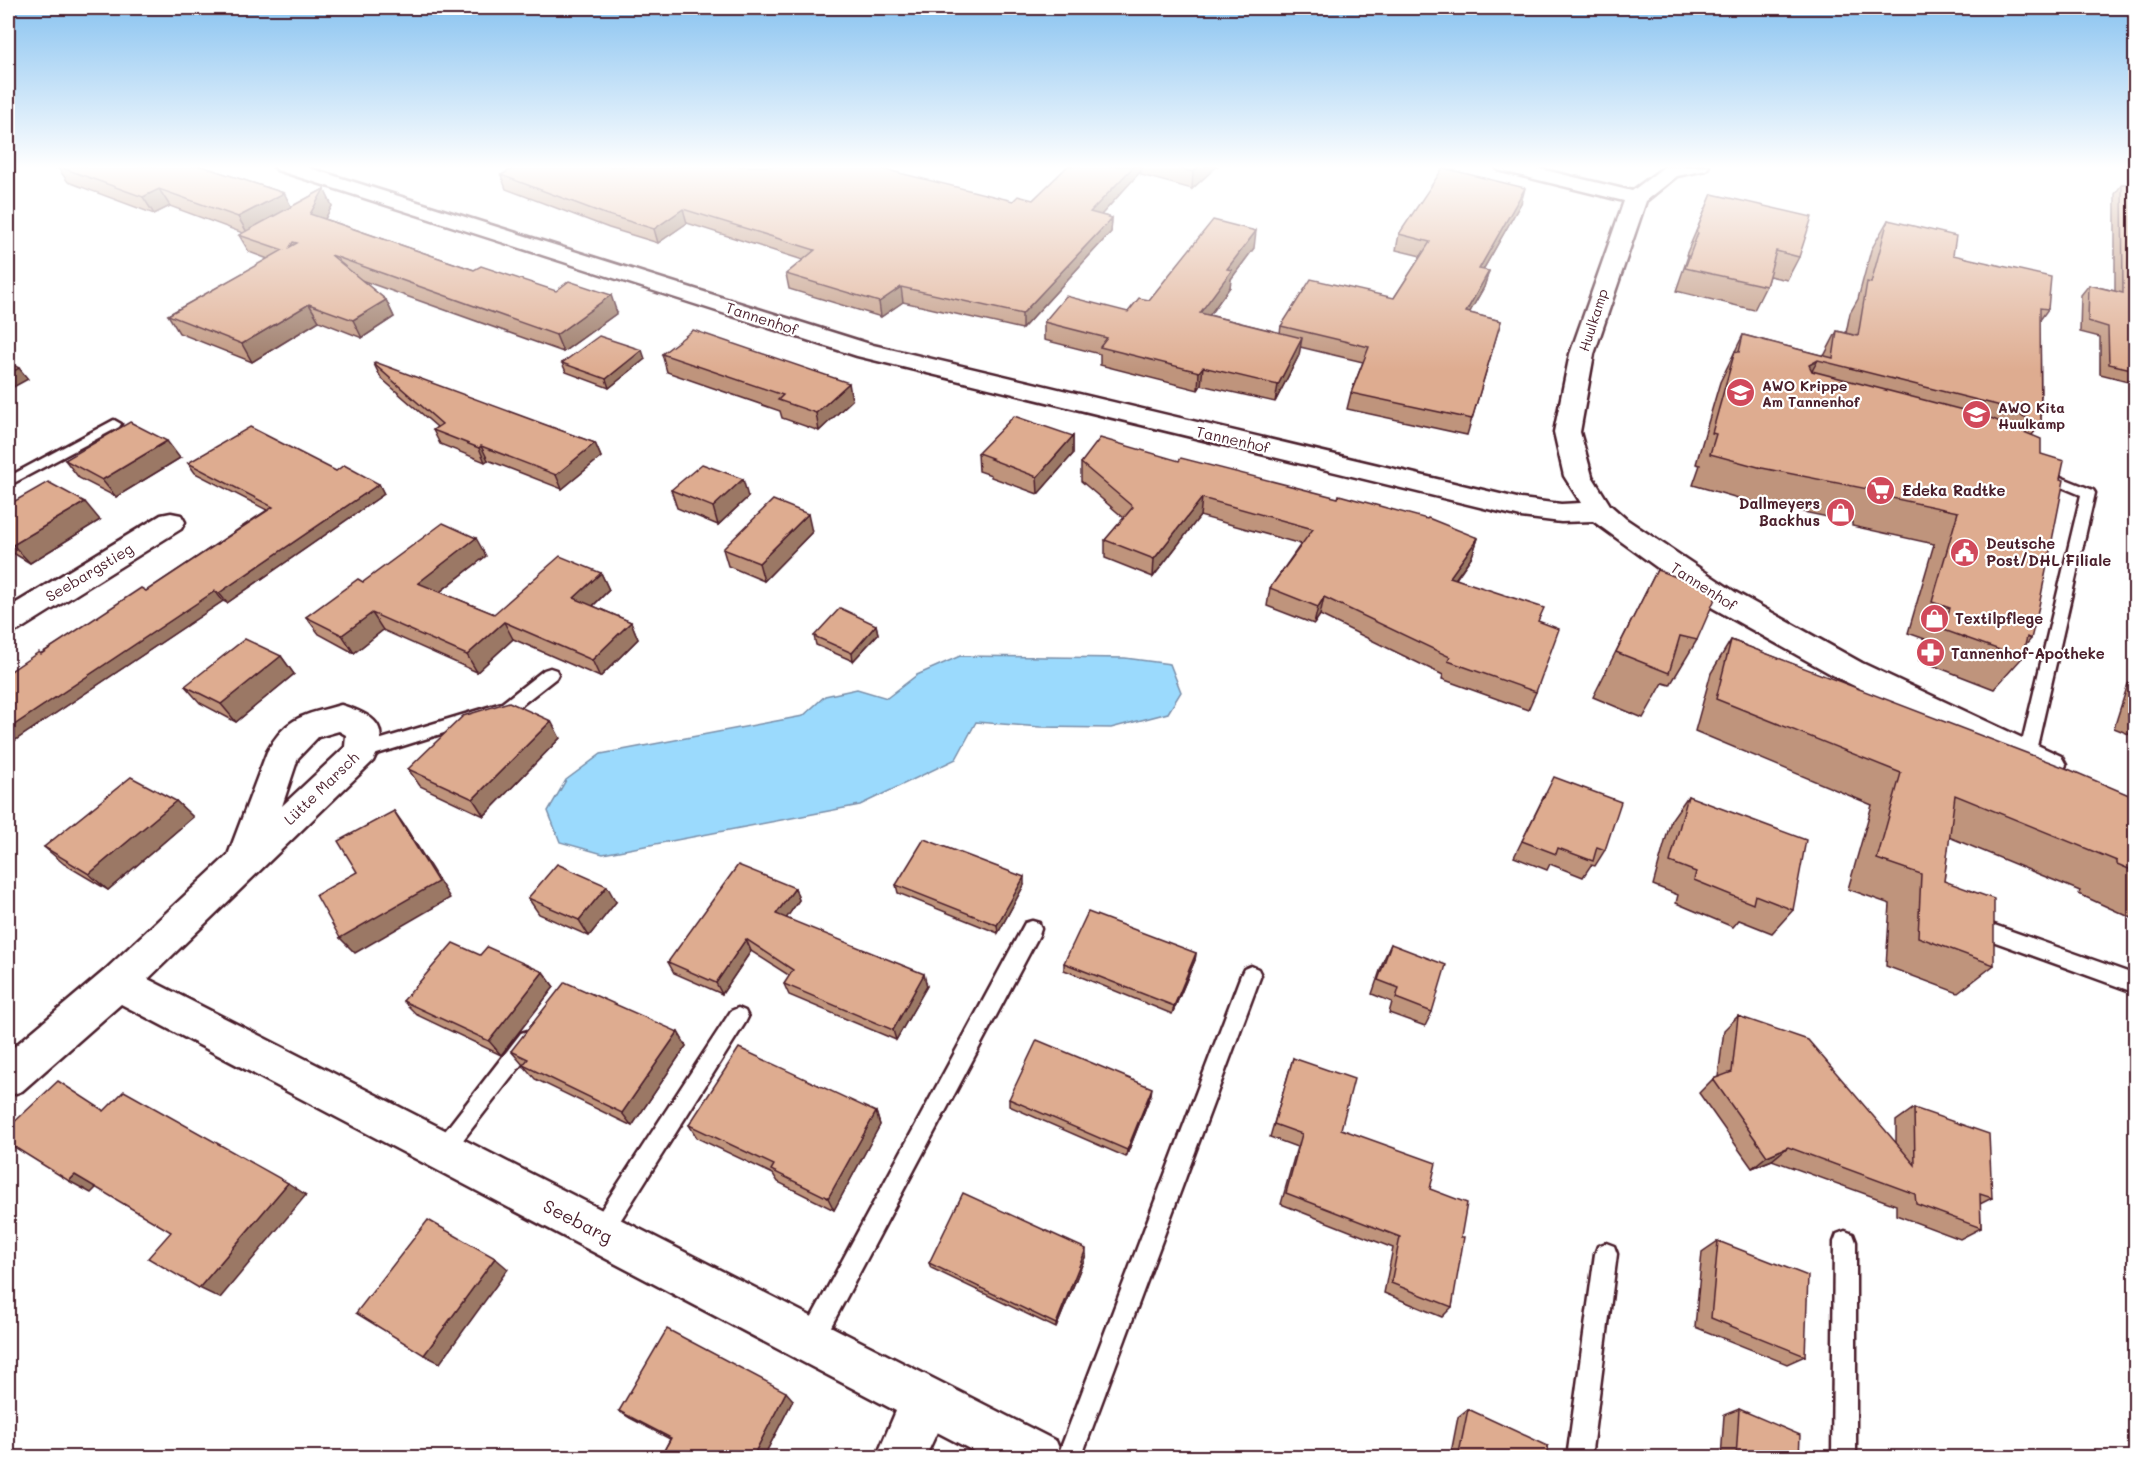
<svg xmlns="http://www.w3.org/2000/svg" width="2143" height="1465" viewBox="0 0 2143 1465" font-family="Mali,sans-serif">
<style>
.water{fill:#9bdafd;stroke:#7b8fa9;stroke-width:1.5}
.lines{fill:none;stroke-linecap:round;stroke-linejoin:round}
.service-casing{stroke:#4a1f2b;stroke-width:5}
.minor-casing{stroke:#4a1f2b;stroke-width:5}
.service{fill:#fff;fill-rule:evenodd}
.minor{fill:#fff;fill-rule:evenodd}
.wall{fill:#bf947c;stroke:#4a1f2b;stroke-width:1.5}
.shaded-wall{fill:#9b7865;stroke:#4a1f2b;stroke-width:1.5}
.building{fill:#deac90;stroke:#4a1f2b;stroke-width:1.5;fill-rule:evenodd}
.labels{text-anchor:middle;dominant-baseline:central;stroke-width:4.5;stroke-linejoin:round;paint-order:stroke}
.far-street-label{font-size:14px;fill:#4a1f2b;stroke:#fff}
.far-poi-label{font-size:14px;font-weight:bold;fill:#4a1f2b;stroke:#fff;text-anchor:start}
.street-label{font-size:15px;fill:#4a1f2b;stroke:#fff}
.poi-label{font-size:15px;font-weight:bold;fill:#4a1f2b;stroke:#fff;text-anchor:start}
.near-street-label{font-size:18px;fill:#4a1f2b;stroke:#fff}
</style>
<rect width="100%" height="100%" fill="#fff"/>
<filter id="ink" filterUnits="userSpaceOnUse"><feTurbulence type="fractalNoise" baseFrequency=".0167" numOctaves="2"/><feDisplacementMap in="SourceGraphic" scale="12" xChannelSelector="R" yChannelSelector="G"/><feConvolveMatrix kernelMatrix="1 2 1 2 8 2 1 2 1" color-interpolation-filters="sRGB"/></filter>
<g filter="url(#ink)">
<path class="water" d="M960,656L1125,658L1170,664L1181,692L1168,713L1111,728L1040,727L976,722L956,759L860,805L603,854L560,842L548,811L566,780L601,754L803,716L825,696L857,689L887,698L917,675Z"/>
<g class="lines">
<defs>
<g id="service">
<path d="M114,420L121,424L119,427L8,486V477Z"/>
<path d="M2043,470L2093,490L2095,493L2035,755L2033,760L2027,762L2021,760L2019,755L2081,495L2038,477L2036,474L2038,471Z"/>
<path d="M550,668L556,670L558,674L556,678L514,711L361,759L355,757L353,752L355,747L502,703L544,670Z"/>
<path d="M1032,921L1039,923L1041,929L1039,935L819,1349L811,1353L803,1349L799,1341L803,1333L1025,923Z"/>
<path d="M1983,921L2136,975V993L1976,935L1974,929L1976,923Z"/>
<path d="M1251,966L1258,969L1261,975L1081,1458H1057L1241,975L1244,969Z"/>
<path d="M738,1008L745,1011L748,1017L745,1023L608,1240L600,1243L592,1240L589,1232L592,1224L731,1011Z"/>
<path d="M528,1031L535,1033L538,1040L535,1047L449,1158L442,1162L435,1158L431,1151L435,1144L521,1033Z"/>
<path d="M1845,1231L1853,1234L1856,1242V1458H1832L1834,1242L1837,1234Z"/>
<path d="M1606,1243L1614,1246L1617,1254L1591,1458H1567L1595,1254L1598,1246Z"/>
</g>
<g id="minor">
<path d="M274,166H303L873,345L1521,499L1561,504L1581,503L1564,476L1554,432L1570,354L1624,201L1498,170L1495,166H1528L1632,191L1664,167L1709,166L1706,170L1677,176L1646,201L1594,354L1580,432L1592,476L1610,505L1626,519L1735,592L1862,663L2061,756L2066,765L2061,774L2049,778L2037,774L1840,679L1713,608L1593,521L1561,522L1521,517L857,356L277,170Z"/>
<path d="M171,513L181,515L185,522L181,529L19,630L8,633V608L161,515Z"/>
<path d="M341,705C373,715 392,725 373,761L148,979L1056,1441L1063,1458H987L937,1432L925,1458H876L896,1411L121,1004L22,1091L8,1096V1052L104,971L228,855L267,752C286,716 305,715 341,705ZM339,731L346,735L345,747L282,806L298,758L318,737Z"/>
</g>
</defs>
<use href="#service" class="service-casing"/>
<use href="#minor" class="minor-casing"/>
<use href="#service" class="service"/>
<use href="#minor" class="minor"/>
</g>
<g class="wall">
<path d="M52,166H201L284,193L291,207L324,189L332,206L325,219L474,270L617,313L563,352L361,280L386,300L394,317L362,338L319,321L252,362L179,333L168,315L268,259L249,252L239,235L243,233L170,206L154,214L68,182L58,168Z"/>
<path d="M1068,166H1217L1192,189L1141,175V171L1101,215L1112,218L1111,232L1022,329L903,302L881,317L789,289L786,274L803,260L687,223L658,243L609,228L506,189L501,175L1013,201L1033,200Z"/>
<path d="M2122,184L2136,185V383L2100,374V337L2080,332L2081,295L2089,285L2115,291V194Z"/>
<path d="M1712,194L1799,257L1787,280L1769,276L1766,286L1754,310L1676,291L1688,256L1686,255Z"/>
<path d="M1521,203L1483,270L1489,271L1484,287L1469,313L1501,321L1467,435L1347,409L1351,393L1363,362L1300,347L1299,355L1275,402L1201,385L1198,390L1100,365V354L1044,340V322L1128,312L1254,248L1231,279L1230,287L1209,315L1280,333L1281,326L1394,298L1421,256L1396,250L1399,234Z"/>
<path d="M1888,220L1953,255L2048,309L2040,320L2041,424L2032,435L2031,639L2025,646L2022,658L1994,689L1919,660L1925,639L1908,633L1934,544L1852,526V522L1745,500L1693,485L1700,465L1696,464L1720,382L1743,335L1824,356L1837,331L1846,333L1850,313L1858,299L1871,250Z"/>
<path d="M662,354L852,400L819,431L782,418L780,411L667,372Z"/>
<path d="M645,359L609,388L566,372L562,363Z"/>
<path d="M374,364L595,443L601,457L562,489L488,460L485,462L440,444L433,430L437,427L381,378Z"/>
<path d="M1073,436V454L1038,494L991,477V475L979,471L978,453Z"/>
<path d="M180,458L116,497L79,478L65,460Z"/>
<path d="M1179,461L1478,538L1472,556L1456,579L1538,621L1536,692L1528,710L1442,679L1443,675L1320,615L1314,624L1267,606L1270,588L1301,544L1200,516L1153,577L1105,558V540L1124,518L1081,481V463Z"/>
<path d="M188,463L336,471L379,484L384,494L227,603L223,601L14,741L13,740L8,744V673L146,591L267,510L195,473Z"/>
<path d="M671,490L748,497L718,525L677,508Z"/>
<path d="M8,505L100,520L30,563L8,550Z"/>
<path d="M812,532L764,581L728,566L723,549Z"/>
<path d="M486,556L440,592L494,614L601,573L609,590L593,606L631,622L638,639L600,677L513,639L477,672L383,630L354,653L319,634L306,617L363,582Z"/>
<path d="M1657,570L1697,640L1670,685L1663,683L1643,718L1593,697Z"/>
<path d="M876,625L878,634L853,661L816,645L814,636Z"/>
<path d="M1731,640L2136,798V920L2079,894L2080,891L1949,837L1944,881L1994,965L1958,993L1886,966L1890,904L1848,889L1872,805L1695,731L1711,673Z"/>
<path d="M281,656L294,674L236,722L200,703L185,686Z"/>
<path d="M2136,677V737L2114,728L2128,684Z"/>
<path d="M560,738L484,816L420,786L408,769Z"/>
<path d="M1545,794L1605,850L1595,866L1591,865L1583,877L1550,864L1547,870L1514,857Z"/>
<path d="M1688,796L1793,910L1772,933L1739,920L1733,927L1676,903L1678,895L1653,885L1671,820Z"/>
<path d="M176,801L193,817L108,890L64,864L44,847Z"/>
<path d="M896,885H1024L998,933L898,893Z"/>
<path d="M795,888L799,900L786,918L927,986L896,1040L789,995L784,984L790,976L751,951L722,994L674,973L668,962Z"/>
<path d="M528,898L616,902L589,936L539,914Z"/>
<path d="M1391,944L1432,1012L1425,1026L1389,1013L1392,1002L1372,994L1384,959Z"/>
<path d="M1196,953L1195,960L1172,1014L1064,970V963Z"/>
<path d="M480,955L543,972L554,987L501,1055L417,1015L403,1001Z"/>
<path d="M1738,1016L1896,1143V1121L1914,1108L1992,1198L1980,1204L1981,1228L1960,1239L1896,1215V1205L1772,1160L1752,1168L1699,1093L1713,1079L1718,1077L1724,1030Z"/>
<path d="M678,1032L686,1046L632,1126L535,1079L511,1051Z"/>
<path d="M1293,1058L1341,1129L1430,1189L1461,1237L1452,1307L1442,1317L1384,1293L1393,1248L1281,1204L1297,1147L1270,1137Z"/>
<path d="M1151,1094L1126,1157L1009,1106V1099Z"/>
<path d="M876,1112L880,1125L834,1210L778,1182L773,1174L697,1138L689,1125Z"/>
<path d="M1718,1241L1805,1356L1787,1364L1695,1327L1702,1252Z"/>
<path d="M1086,1255L1056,1328L931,1268L929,1263Z"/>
<path d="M793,1400L763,1458H660L670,1439L630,1418L619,1411Z"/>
<path d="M1468,1409L1546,1458H1450L1458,1417Z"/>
<path d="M1739,1409L1799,1458H1721L1724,1415Z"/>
</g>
<g class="shaded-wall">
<path d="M1134,166H1142L1141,171L1090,227V212Z"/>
<path d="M1200,166H1217L1192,189L1193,172Z"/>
<path d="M1525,188L1521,203L1475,284L1479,269Z"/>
<path d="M159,189L170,206L154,214L143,197Z"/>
<path d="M324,189L332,206L318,231L310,214Z"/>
<path d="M284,193L293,210L248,234L238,217Z"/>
<path d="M683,209L687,223L658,243L654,229Z"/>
<path d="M1112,218L1111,232L1022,329V314Z"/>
<path d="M1256,231L1254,248L1231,279L1230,287L1198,331L1200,313L1227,269Z"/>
<path d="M1489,271L1484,287L1461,328L1466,312Z"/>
<path d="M901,287L903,302L881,317L879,302Z"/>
<path d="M611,295L617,313L563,352L556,335Z"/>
<path d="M386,300L394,317L362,338L353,320Z"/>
<path d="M309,304L319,321L252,362L242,344Z"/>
<path d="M1302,338L1299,355L1275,402L1278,385Z"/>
<path d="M642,350L645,359L609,388L606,379Z"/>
<path d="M1818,360L1801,391L1809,365Z"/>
<path d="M1203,367L1201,385L1198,390L1199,372Z"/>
<path d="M19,368L28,379L8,390V374Z"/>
<path d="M849,383L852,400L819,431L816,413Z"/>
<path d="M1073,436V454L1038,494L1037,477Z"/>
<path d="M167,441L180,458L116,497L102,480Z"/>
<path d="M595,443L601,457L562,489L556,475Z"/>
<path d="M481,446L488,460L485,462L479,448Z"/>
<path d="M743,479L748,497L718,525L713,507Z"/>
<path d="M379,484L384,494L227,603L219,593Z"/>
<path d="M1202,498L1200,516L1153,577L1154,559Z"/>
<path d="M85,502L100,520L30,563L13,545Z"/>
<path d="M808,514L812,532L764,581L759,563Z"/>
<path d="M476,538L486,556L428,601L418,583Z"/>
<path d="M1478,538L1472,556L1444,594L1450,577Z"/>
<path d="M601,573L609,590L582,616L574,598Z"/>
<path d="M215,591L223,601L14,741L8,735V729Z"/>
<path d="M1324,597L1320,615L1314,624L1318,607Z"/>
<path d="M372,613L383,630L354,653L342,635Z"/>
<path d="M504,622L513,639L477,672L467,655Z"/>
<path d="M631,622L638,639L600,677L592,660Z"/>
<path d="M876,625L878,634L853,661L852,653Z"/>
<path d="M281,656L294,674L236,722L221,704Z"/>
<path d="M551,721L560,738L484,816L473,799Z"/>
<path d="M8,736L13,740L8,744Z"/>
<path d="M176,801L193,817L108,890L89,874Z"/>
<path d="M394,811L406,828L450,898L355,953L340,938Z"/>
<path d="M1024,877V885L998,933L997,925Z"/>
<path d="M607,886L616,902L589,936L579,920Z"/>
<path d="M795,888L799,900L781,926L776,914Z"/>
<path d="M746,939L751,951L722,994L716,983Z"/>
<path d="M1196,953L1195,960L1172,1014L1174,1006Z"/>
<path d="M543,972L554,987L501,1055L489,1041Z"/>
<path d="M924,974L927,986L896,1040L893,1030Z"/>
<path d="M678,1032L686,1046L632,1126L622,1113Z"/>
<path d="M1152,1088L1151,1094L1126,1157L1127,1150Z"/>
<path d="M876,1112L880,1125L834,1210L828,1198Z"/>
<path d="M1788,1147L1772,1160L1752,1168L1767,1156Z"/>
<path d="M75,1175L97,1187L91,1193L69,1181Z"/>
<path d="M288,1183L306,1195L220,1298L199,1288Z"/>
<path d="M1086,1249V1255L1056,1328V1324Z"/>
<path d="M495,1258L508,1269L440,1363L424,1355Z"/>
<path d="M786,1392L793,1400L763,1458H752Z"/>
</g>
<g class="building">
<path d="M57,166H201L284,193L238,217L159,189L143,197Z"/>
<path d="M518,166H871L1013,201L1018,196L1033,200L1068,166H1134L1090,212L1112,218L1022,314L901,287L879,302L786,274L815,250L683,209L654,229L605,214L501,175Z"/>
<path d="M1170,166H1200L1193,172Z"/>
<path d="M1443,168L1525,188L1479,269L1489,271L1466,312L1501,321L1472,419L1351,393L1369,347L1281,326L1311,279L1394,298L1430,242L1399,234Z"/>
<path d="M2122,184L2136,185V370L2109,364L2108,327L2088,321L2089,285L2123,293Z"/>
<path d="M324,189L310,214L474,270L481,266L556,291L569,281L611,295L556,335L331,255L386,300L353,320L309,304L242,344L168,315L283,250L239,235ZM293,242L297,243L290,247Z"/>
<path d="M1712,194L1812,217L1799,257L1776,251L1766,286L1685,268L1698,233L1696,232Z"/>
<path d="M1213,220L1256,231L1227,269L1232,270L1200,313L1302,338L1278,385L1203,367L1199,372L1100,347L1107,338L1044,322L1066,296L1128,312L1139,298L1149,300Z"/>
<path d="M1888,220L1956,236L1953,255L2051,277L2048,309L2040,308L2041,424L1997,405L1818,360L1809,365L1812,371L1986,416L2041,439V454L2064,461L2060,479L2064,480L2039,606L2031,639L2027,637L2022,658L1944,630L1950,608L1932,602L1958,512L1873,494V490L1762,468L1710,454L1716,434L1712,433L1735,351L1739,352L1743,335L1833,358L1837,331L1858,336L1867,282L1871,283Z"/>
<path d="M693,330L849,383L816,413L778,400L783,395L662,354Z"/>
<path d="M599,336L642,350L606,379L562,363Z"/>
<path d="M8,362L19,368L8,374Z"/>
<path d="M375,362L595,443L556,475L481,446L479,448L433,430L442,424L374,364Z"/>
<path d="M1014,416L1073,436L1037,477L990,459L992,458L978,453Z"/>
<path d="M130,422L167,441L102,480L65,460Z"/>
<path d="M250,427L336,471L344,465L379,484L219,593L215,591L8,729V673L39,652L41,654L141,588L146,591L273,507L188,463Z"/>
<path d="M1100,438L1179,461L1181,458L1338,498L1339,495L1427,519L1428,518L1478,538L1450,577L1544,608L1538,621L1559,629L1536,692L1448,661L1450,657L1324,597L1318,607L1270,588L1313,529L1202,498L1154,559L1105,540L1133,507L1081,463Z"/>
<path d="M702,464L743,479L713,507L671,490Z"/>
<path d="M48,482L85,502L13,545L8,542V505Z"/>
<path d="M773,500L808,514L759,563L723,549Z"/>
<path d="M443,523L476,538L418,583L494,614L560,556L601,573L574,598L631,622L592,660L504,622L467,655L372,613L342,635L306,617L358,579L363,582Z"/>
<path d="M1657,570L1718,592L1697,640L1680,636L1669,673L1616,652Z"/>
<path d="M840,608L876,625L852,653L814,636Z"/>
<path d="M245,639L281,656L221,704L185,686Z"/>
<path d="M1731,640L2068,769L2136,798V872L2117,864V861L1955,795L1944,881L1994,899V965L1918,937L1921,874L1877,859L1901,773L1716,699Z"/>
<path d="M509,702L551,721L473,799L408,769L463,716Z"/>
<path d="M131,777L176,801L89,874L44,847Z"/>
<path d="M1554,777L1621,802L1605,850L1597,847L1593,861L1558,848L1556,854L1522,841Z"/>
<path d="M1688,796L1806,840L1793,910L1755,895L1753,904L1694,880L1696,872L1670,862Z"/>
<path d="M394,811L438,882L340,938L316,895L357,872L338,841Z"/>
<path d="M924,839L1024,877L997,925L896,885Z"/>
<path d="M557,864L607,886L579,920L528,898Z"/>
<path d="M738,865L795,888L776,914L924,974L893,1030L784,984L793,970L746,939L716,983L668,962Z"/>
<path d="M1088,912L1196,953L1174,1006L1064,963Z"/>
<path d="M453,943L480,955L487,947L543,972L489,1041L403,1001Z"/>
<path d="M1391,944L1446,965L1432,1012L1396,998L1399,988L1378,980Z"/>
<path d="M565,982L678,1032L622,1113L523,1065L528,1059L511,1051Z"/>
<path d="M1738,1016L1808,1040L1915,1165L1914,1108L1989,1134L1992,1198L1980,1194L1981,1228L1916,1204L1915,1194L1788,1147L1767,1156L1713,1079L1732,1072Z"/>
<path d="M1037,1040L1152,1088L1127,1150L1009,1099Z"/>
<path d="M739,1048L876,1112L828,1198L771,1170L774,1165L689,1125Z"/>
<path d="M1293,1058L1354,1079L1341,1129L1436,1163L1430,1189L1467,1203L1461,1237H1464L1452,1307L1391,1283L1400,1237L1286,1193L1302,1134L1274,1124Z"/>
<path d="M58,1081L104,1111L124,1091L288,1183L199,1288L148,1258L171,1232L75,1175L69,1181L8,1143V1128Z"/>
<path d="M963,1193L1086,1249L1056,1324L929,1263Z"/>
<path d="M428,1220L495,1258L424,1355L356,1313Z"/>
<path d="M1718,1241L1808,1276L1805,1356L1711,1318Z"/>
<path d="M667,1329L786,1392L752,1458H660L671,1438L619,1411Z"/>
<path d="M1468,1409L1548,1446L1546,1458H1458Z"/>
<path d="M1739,1409L1800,1435L1799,1458H1736Z"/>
</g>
</g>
<linearGradient id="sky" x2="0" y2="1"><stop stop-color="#89c3f0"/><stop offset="0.45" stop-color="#fff"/><stop offset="1" stop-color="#fff" stop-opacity="0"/></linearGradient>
<rect width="2143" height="371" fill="url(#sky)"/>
<defs>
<symbol id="school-disc" viewBox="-11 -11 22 22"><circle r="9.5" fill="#d1495b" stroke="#fff"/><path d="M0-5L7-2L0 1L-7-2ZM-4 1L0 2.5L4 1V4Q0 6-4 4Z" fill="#fff"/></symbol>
<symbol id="supermarket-disc" viewBox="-11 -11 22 22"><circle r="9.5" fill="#d1495b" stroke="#fff"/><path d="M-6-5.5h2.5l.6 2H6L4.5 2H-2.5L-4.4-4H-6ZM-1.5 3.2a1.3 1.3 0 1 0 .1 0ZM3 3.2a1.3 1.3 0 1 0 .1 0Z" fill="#fff"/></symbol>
<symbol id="shop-disc" viewBox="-11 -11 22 22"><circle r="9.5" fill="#d1495b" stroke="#fff"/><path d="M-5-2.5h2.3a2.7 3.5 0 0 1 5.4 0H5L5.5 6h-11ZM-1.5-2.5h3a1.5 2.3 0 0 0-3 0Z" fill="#fff"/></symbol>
<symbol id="civic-disc" viewBox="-11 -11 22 22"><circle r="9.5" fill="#d1495b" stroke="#fff"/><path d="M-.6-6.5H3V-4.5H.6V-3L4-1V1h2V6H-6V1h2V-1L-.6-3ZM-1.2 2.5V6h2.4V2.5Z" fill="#fff"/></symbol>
<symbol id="pharmacy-disc" viewBox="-11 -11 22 22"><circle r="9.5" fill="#d1495b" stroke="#fff"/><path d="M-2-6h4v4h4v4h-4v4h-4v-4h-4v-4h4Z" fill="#fff"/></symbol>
</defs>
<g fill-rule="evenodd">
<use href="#school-disc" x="1724" y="376" width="33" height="33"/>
<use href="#school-disc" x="1960" y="398" width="33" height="33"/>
<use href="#supermarket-disc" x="1864" y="474" width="33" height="33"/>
<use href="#shop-disc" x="1824" y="496" width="33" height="33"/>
<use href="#civic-disc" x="1948" y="536" width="33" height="33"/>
<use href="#shop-disc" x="1918" y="602" width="33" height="33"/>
<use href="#pharmacy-disc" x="1914" y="636" width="33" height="33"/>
</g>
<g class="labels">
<g class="far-street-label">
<text transform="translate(1593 320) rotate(-72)">Huulkamp</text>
</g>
<g class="far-poi-label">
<text x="1762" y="385">AWO Krippe<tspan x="1762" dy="16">Am Tannenhof</tspan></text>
<text x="1998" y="407">AWO Kita<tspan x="1998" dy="16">Huulkamp</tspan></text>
</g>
<g class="street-label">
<text transform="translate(762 318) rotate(18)">Tannenhof</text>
<text transform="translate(1233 439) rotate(13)">Tannenhof</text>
<text transform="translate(89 572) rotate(-31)">Seebargstieg</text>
<text transform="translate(1704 586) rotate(33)">Tannenhof</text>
<text transform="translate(321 788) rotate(-44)">Lütte Marsch</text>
</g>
<g class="poi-label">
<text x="1902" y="490">Edeka Radtke</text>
<text x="1820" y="503" text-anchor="end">Dallmeyers<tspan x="1820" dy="17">Backhus</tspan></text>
<text x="1986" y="543">Deutsche<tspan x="1986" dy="17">Post/DHL Filiale</tspan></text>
<text x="1955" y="618">Textilpflege</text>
<text x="1951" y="653">Tannenhof-Apotheke</text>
</g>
<g class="near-street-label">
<text transform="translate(578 1221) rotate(27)">Seebarg</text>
</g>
</g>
<rect width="2143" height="1465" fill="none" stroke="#fff" stroke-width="30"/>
<rect x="15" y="15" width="2113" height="1435" fill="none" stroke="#4a1f2b" stroke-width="2" filter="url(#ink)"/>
</svg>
